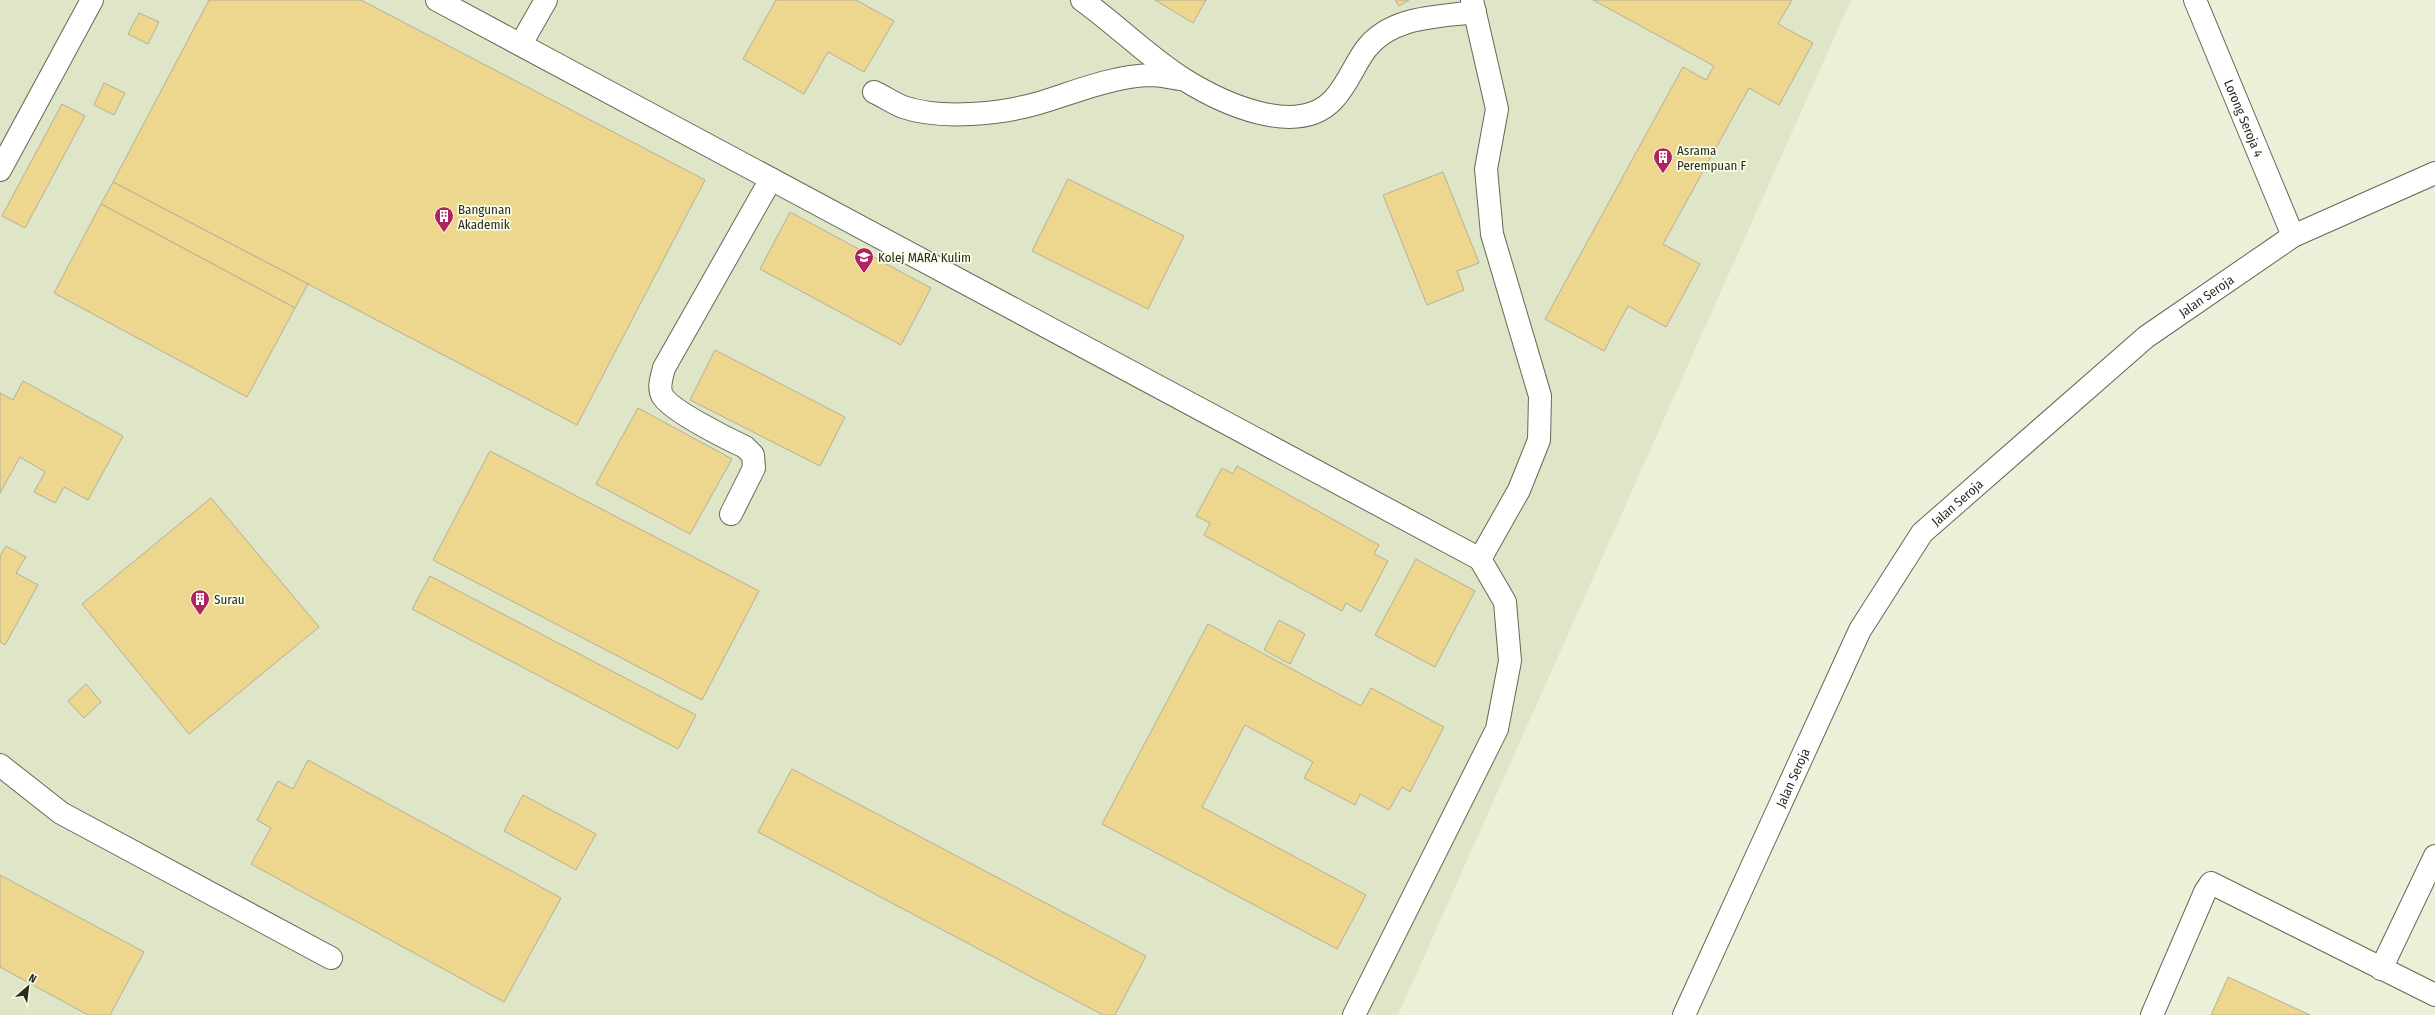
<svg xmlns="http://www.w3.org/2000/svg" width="2435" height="1015" viewBox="0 0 2435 1015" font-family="'Fira Sans Condensed',sans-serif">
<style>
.built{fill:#dfe5c7}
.building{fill:#edd78e;stroke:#b5ae99}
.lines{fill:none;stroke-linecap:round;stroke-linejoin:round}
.minor-casing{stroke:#656955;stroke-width:24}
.minor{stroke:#fff;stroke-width:22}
.labels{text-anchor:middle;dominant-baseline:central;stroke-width:3.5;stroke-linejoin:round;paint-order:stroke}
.street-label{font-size:13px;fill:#292a22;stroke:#f9fde6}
.poi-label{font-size:13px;fill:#292a22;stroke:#f9fde6;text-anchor:start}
</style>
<rect width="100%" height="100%" fill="#ebf0d9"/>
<path class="built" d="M0,0H1851L1398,1015H0Z"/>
<g class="building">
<path d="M209,0H361L705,180L577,425L113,182Z"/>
<path d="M776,0H856L894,21L864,72L828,52L804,94L743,59Z"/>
<path d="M1155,0H1206L1193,23Z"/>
<path d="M1395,0H1409L1399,6Z"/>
<path d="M1593,0H1792L1778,24L1813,43L1779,105L1749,88L1663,244L1700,264L1666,327L1628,306L1604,351L1545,319L1683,67L1706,80L1714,66Z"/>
<path d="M139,13L159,22L148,44L128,34Z"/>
<path d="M104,83L125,93L114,115L94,105Z"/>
<path d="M62,104L85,116L25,228L2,216Z"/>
<path d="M1443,172L1479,263L1457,271L1464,290L1427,305L1383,195Z"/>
<path d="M1068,179L1184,236L1148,309L1032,251Z"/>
<path d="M113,182L308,284L295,308L101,204Z"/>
<path d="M101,204L295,308L247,397L54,293Z"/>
<path d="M790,212L931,288L901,345L760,269Z"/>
<path d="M715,350L845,417L820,466L690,400Z"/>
<path d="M23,381L123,436L88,500L64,487L55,503L34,492L45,472L20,457L0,493V393L13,400Z"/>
<path d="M638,408L732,459L690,534L596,484Z"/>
<path d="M490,451L759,591L702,700L433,560Z"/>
<path d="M1237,466L1379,545L1374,554L1388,561L1361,612L1346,603L1342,611L1204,535L1210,523L1196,516L1222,468L1233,474Z"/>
<path d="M211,498L319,627L189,734L82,604Z"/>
<path d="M6,546L26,557L16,573L38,585L5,645L0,642V556Z"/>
<path d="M1416,559L1475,591L1435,667L1375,635Z"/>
<path d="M430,576L696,715L678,749L412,609Z"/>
<path d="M1279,620L1305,634L1290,664L1264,650Z"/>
<path d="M1208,624L1361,706L1371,688L1444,727L1410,792L1402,787L1389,810L1360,794L1355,805L1304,778L1313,762L1245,725L1202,807L1366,895L1337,949L1102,824Z"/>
<path d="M86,684L101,702L84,718L68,701Z"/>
<path d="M308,760L561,898L504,1002L251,864L271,828L257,820L278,781L293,789Z"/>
<path d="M792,769L1146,956L1115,1015H1103L758,832Z"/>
<path d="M523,795L596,834L576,870L504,831Z"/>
<path d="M0,875L144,952L110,1015H88L0,967Z"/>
<path d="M2228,977L2310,1015H2211Z"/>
</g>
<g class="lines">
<defs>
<g id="minor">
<path d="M437,0L1480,559L1505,602L1510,661L1497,729L1354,1015"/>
<path d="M1082,0C1117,25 1148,57 1185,80C1222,103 1297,138 1333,100C1348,84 1354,65 1366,49C1391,16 1437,17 1475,12"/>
<path d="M1472,0L1497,109L1486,169L1492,234L1540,396L1539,440L1519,490L1480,559"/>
<path id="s1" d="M2195,0L2293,236"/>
<path d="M521,44L546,0"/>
<path d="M874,92C883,96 893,103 903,107C941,120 1001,114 1039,103C1075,92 1113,76 1151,75C1161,75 1172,78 1181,79"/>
<path d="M0,170L92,0"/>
<path d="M731,514L754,468L753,455L745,447C728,439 669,410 662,395C658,387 662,376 664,368L771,179"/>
<path d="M0,765L61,813L331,958"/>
<path d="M2381,969L2435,856"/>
<path id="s2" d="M1684,1015L1860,630L1922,533L2146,337L2293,236L2435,173"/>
<path d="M2152,1015L2205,892L2211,883L2435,995"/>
</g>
</defs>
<use href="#minor" class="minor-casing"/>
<use href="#minor" class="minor"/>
</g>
<defs>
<symbol id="building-pin" viewBox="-11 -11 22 30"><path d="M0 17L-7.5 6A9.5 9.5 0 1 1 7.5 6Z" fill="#af235e" stroke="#f9fde6"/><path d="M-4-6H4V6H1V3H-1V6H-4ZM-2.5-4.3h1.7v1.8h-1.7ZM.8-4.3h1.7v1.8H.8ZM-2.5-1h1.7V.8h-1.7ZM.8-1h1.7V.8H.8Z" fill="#fff"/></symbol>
<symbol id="university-pin" viewBox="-11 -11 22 30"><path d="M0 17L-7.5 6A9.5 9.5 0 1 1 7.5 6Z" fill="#af235e" stroke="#f9fde6"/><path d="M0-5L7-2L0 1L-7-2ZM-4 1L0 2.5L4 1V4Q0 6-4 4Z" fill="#fff"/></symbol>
</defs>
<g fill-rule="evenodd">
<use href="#building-pin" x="1652" y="146" width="22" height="30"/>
<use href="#building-pin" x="433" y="205" width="22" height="30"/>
<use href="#university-pin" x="853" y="246" width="22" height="30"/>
<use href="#building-pin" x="189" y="588" width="22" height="30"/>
</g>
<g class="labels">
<g class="street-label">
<text stroke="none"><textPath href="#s1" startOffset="128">Lorong Seroja 4</textPath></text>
<text stroke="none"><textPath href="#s2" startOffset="909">Jalan Seroja</textPath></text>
<text stroke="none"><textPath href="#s2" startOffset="585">Jalan Seroja</textPath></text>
<text stroke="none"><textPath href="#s2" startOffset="261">Jalan Seroja</textPath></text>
</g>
<g class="poi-label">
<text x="1677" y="150">Asrama<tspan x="1677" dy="15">Perempuan F</tspan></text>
<text x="458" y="209">Bangunan<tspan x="458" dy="15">Akademik</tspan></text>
<text x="878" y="257">Kolej MARA Kulim</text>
<text x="214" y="599">Surau</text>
</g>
</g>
<g transform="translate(28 987) rotate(28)" stroke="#f9fde6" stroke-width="3" paint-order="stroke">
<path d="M0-3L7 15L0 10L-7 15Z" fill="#292a22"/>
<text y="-6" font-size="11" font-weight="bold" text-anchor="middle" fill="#292a22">N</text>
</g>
</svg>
